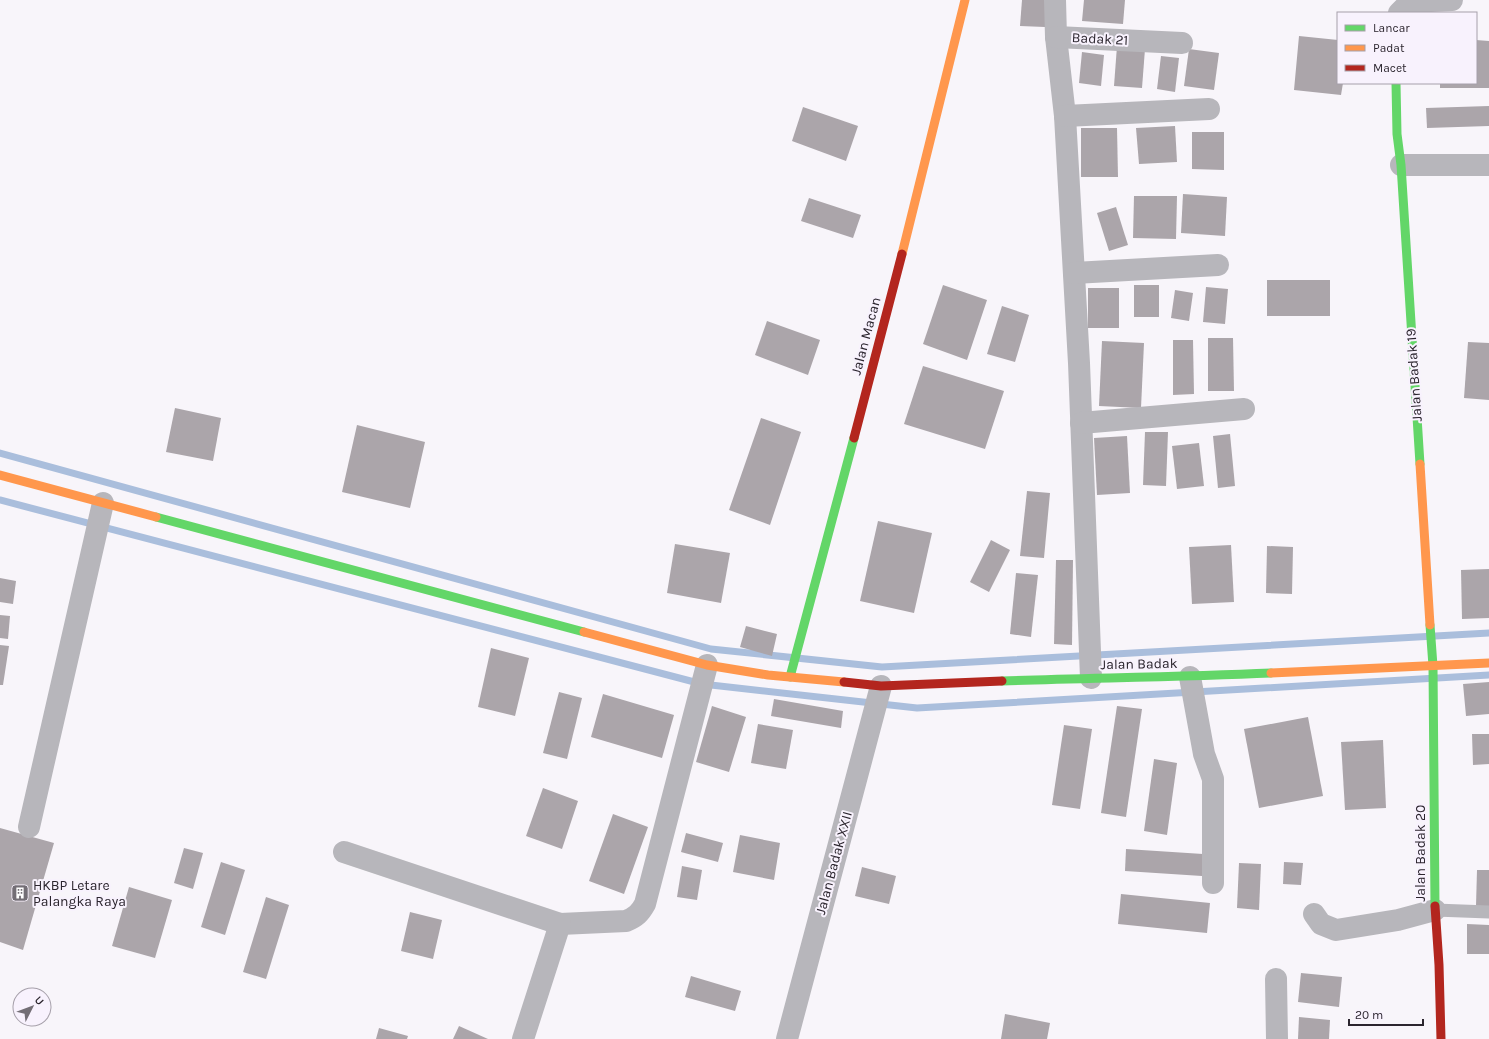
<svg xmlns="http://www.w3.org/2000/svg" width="1489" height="1039" viewBox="0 0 1489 1039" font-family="Karla,sans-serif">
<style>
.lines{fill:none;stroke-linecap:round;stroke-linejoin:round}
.stream{stroke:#aabedc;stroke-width:7}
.building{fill:#aba5aa}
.lane{stroke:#b7b6bb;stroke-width:13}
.street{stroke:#b7b6bb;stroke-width:22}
.fast{stroke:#63d668;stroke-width:9}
.slow{stroke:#ff974d;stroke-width:9}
.jam{stroke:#b3261e;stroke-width:9}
.labels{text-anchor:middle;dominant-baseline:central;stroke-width:4;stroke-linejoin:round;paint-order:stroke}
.street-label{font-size:14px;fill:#2b252e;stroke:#f8f2fd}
.poi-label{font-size:14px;fill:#2b252e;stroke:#f8f2fd;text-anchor:start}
</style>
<rect width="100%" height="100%" fill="#f8f5fa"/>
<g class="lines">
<g class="stream">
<path d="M0,453L711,649L882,667L1489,633"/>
<path d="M0,500L702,684L917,708L1489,675"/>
</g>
</g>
<g class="building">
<path d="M1022,0H1047L1045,27L1020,26Z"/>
<path d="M1084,0H1125L1123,24L1082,21Z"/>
<path d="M1299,36L1338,40V83H1343L1341,95L1294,90Z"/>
<path d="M1476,40L1489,41V88H1440V83H1476Z"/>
<path d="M1117,46L1145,49L1142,88L1114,86Z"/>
<path d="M1189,49L1219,53L1214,90L1184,86Z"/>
<path d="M1082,52L1104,55L1101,86L1079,83Z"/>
<path d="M1161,56L1179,58L1175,92L1157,89Z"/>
<path d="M1489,106V126L1427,128L1426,108Z"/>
<path d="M803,107L858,126L846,161L792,141Z"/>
<path d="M1175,126L1177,162L1139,164L1136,128Z"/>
<path d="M1081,128H1117L1118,177H1081Z"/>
<path d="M1192,132H1224V170L1192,169Z"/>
<path d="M1183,194L1227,197L1225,236L1181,233Z"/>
<path d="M1134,196H1177L1176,239L1133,238Z"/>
<path d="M809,198L861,215L853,238L801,221Z"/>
<path d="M1116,207L1128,245L1109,251L1097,213Z"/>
<rect x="1267" y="280" width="63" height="36"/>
<path d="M943,285L987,300L967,360L923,344Z"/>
<rect x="1134" y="285" width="25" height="32"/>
<path d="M1206,287L1228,289L1225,324L1203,322Z"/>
<rect x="1088" y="288" width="31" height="40"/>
<path d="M1175,290L1193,293L1189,321L1171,318Z"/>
<path d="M1002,306L1029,315L1015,362L987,354Z"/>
<path d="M767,321L820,340L808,375L755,355Z"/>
<path d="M1208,338H1233L1234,391H1208Z"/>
<path d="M1173,340H1193L1194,394L1173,395Z"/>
<path d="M1102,341L1144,343L1141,408L1099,406Z"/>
<path d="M1468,342L1489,343V400L1464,398Z"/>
<path d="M923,366L1004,391L985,449L904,424Z"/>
<path d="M175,408L221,418L213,461L166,452Z"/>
<path d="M761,418L801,432L770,525L729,510Z"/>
<path d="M357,425L425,442L410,508L342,492Z"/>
<path d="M1145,432H1168L1166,486L1143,485Z"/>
<path d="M1230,434L1235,486L1218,488L1213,436Z"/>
<path d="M1127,436L1130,493L1097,495L1094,438Z"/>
<path d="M1199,443L1204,486L1177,489L1172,446Z"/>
<path d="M1027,491L1050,493L1044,558L1020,556Z"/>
<path d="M878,521L932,533L914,613L860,601Z"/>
<path d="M991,540L1010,550L989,592L970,582Z"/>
<path d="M675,544L730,553L721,603L667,593Z"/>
<path d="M1231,545L1234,602L1192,604L1189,547Z"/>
<path d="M1267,546L1293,547L1292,594L1266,593Z"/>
<path d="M1056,560H1073L1072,645L1054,644Z"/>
<path d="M1489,569V618L1462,619L1461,570Z"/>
<path d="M1016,573L1038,575L1031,637L1010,634Z"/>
<path d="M0,578L16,581L13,604L0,602Z"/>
<path d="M0,615L10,616L8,639L0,638Z"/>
<path d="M746,626L777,634L772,656L740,647Z"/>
<path d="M0,645L9,646L3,685H0Z"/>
<path d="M491,648L529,658L515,716L478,707Z"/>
<path d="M1489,682V714L1466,716L1463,684Z"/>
<path d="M559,692L582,698L567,759L543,753Z"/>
<path d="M603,694L674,715L662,758L591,737Z"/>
<path d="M774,699L843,711L841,728L771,716Z"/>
<path d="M712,706L746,717L729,772L696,762Z"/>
<path d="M1117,706L1142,709L1126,817L1101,813Z"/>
<path d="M1308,717L1323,796L1259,808L1244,729Z"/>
<path d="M758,724L793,730L786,769L751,763Z"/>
<path d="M1064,725L1092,729L1080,809L1052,805Z"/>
<path d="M1472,734H1489V764L1473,765Z"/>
<path d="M1383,740L1386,808L1345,810L1341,742Z"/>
<path d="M1154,759L1177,763L1167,835L1144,831Z"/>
<path d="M543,788L578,801L562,849L526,836Z"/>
<path d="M613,814L648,827L624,894L589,881Z"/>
<path d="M0,828L54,843L23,950L0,942Z"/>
<path d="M686,833L723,843L718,862L681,852Z"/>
<path d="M740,835L780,843L774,880L733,872Z"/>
<path d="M184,848L203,853L193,889L174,883Z"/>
<path d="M1126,849L1203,854L1202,876L1125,871Z"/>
<path d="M221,862L245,870L225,935L201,927Z"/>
<path d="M1284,862L1303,863L1301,885L1283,884Z"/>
<path d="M1239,863L1261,864L1259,910L1237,908Z"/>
<path d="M682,866L702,870L697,900L677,897Z"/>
<path d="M862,867L896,876L889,904L855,896Z"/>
<path d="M1477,870H1489V906H1476Z"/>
<path d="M129,887L172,900L155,958L112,946Z"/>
<path d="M1121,894L1210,903L1207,933L1118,924Z"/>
<path d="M266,897L289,905L266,979L243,972Z"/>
<path d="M410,912L442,920L433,959L401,951Z"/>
<path d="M1467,924L1489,925V954H1467Z"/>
<path d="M1301,973L1342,977L1339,1007L1298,1002Z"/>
<path d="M691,976L741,991L735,1011L685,997Z"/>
<path d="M1005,1014L1050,1023L1047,1039H1001Z"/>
<path d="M1299,1017L1330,1020L1329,1039H1298Z"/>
<path d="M459,1026L488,1039H453Z"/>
<path d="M379,1028L408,1036L407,1039H376Z"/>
</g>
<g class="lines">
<path class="lane" d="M1435,910L1489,912"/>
<g class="street">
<path d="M1055,0L1056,37L1065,116L1079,363L1091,678"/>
<path d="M1399,13L1410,2L1452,0"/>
<path d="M1056,37L1182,43"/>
<path d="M1065,116L1209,109"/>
<path d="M1401,165H1489"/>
<path d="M1074,273L1218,265"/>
<path d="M1081,423L1244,409"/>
<path d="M1190,677L1204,754L1213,779V883"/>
<path d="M29,827L103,503"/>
<path d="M344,852L560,924L626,921C636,917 640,913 645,904L707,665"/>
<path d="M1314,914L1321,924L1336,930L1398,920L1435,910"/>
<path d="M1276,979L1277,1039"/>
<path d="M523,1039L560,924"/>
<path d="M787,1039L881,686"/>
</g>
<g class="fast">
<path d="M1396,83L1397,134L1401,165L1420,464"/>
<path d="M156,517L584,632"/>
<path d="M1430,625L1433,666L1435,906"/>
<path d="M790,677L854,438"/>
<path d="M1002,681C1091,678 1181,677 1271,673"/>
</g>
<g class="slow">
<path d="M902,254L965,0"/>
<path d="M1420,464L1430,625"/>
<path d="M0,475L156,517"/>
<path d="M584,632L707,665L768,675L844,682"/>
<path d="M1271,673L1489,663"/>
</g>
<g class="jam">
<path d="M854,438L902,254"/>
<path d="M844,682L881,686L1002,681"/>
<path d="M1435,906L1439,965L1441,1039"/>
</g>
</g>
<defs>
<symbol id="building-square" viewBox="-11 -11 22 22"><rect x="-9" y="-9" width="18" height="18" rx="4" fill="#736e75" stroke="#f8f2fd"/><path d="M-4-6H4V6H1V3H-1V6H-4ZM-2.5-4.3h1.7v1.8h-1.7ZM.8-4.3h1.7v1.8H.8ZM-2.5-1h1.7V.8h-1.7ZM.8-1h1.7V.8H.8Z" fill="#fff"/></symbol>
</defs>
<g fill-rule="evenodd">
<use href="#building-square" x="10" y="883" width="20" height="20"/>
</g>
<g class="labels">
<g class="street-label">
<text transform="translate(1100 39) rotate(3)">Badak 21</text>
<text transform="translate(866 336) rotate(-75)">Jalan Macan</text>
<text transform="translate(1414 375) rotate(-94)">Jalan Badak 19</text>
<text transform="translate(1139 664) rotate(-1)">Jalan Badak</text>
<text transform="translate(1420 853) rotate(-90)">Jalan Badak 20</text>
<text transform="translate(834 863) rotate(-75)">Jalan Badak XXII</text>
</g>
<g class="poi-label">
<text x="33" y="885">HKBP Letare<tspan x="33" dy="16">Palangka Raya</tspan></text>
</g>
</g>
<rect x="1337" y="12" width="140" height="72" fill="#f8f2fd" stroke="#a6a0aa"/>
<rect x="1345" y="25" width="20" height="6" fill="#63d668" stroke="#a6a0aa"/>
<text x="1373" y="32" font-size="12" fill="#2b252e">Lancar</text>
<rect x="1345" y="45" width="20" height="6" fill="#ff974d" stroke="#a6a0aa"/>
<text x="1373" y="52" font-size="12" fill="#2b252e">Padat</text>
<rect x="1345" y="65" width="20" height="6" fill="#b3261e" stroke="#a6a0aa"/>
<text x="1373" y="72" font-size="12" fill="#2b252e">Macet</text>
<g transform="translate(32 1007) rotate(48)"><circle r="19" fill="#f8f2fd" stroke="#a6a0aa"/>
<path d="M0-3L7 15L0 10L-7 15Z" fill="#736e75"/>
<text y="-6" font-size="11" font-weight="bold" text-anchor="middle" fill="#2b252e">U</text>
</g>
<path d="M1349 1019v6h74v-6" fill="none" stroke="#2b252e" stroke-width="2"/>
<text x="1355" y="1019" font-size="12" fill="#2b252e" stroke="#f8f2fd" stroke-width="3" paint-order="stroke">20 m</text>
</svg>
